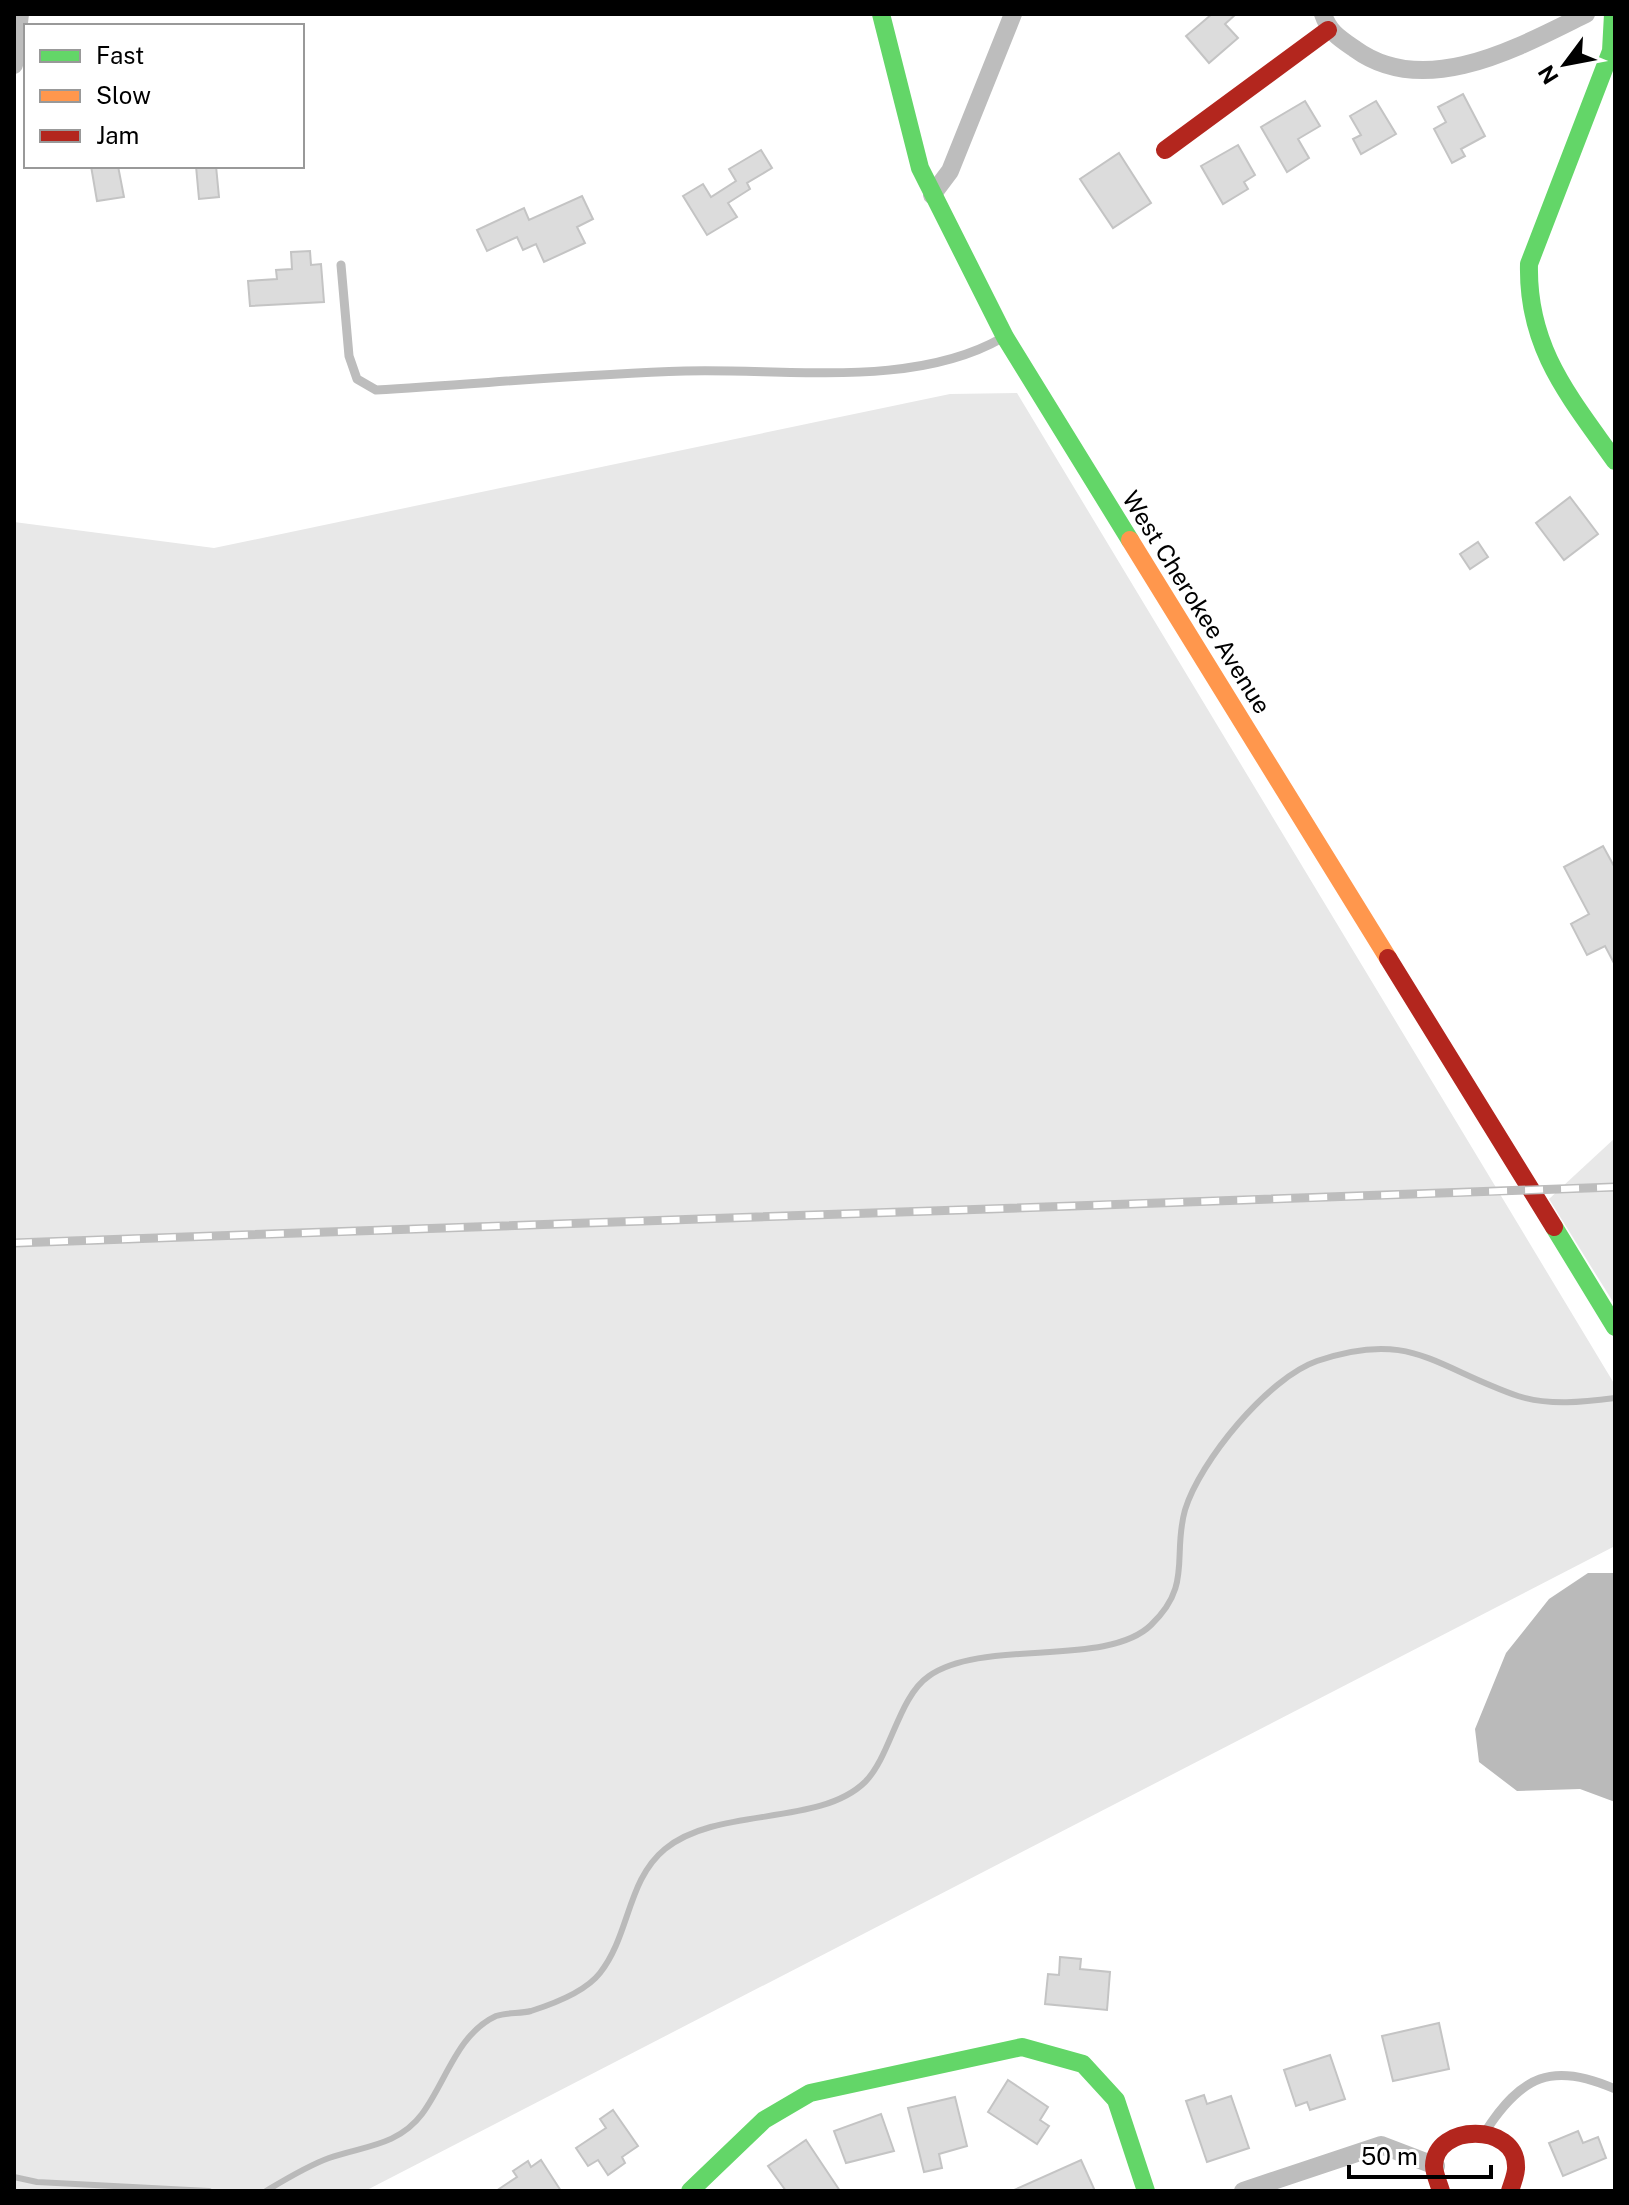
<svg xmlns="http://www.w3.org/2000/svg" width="1629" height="2205" viewBox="0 0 1629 2205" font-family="'Public Sans',sans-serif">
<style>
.green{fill:#e8e8e8}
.water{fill:#bababa}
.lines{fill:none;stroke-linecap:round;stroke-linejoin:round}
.stream{stroke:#bababa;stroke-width:6}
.building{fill:#dcdcdc;stroke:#c4c4c4;stroke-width:2}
.lane{stroke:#bdbdbd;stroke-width:9}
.street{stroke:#bdbdbd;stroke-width:18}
.fast{stroke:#63d668;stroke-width:18}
.slow{stroke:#ff974d;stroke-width:18}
.jam{stroke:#b3261e;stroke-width:18}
.rail-casing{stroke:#bdbdbd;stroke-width:9}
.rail{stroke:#fff;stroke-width:6;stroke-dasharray:18;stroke-linecap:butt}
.labels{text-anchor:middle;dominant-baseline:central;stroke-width:7;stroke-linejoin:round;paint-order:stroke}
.street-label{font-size:24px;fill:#000;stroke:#fff}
</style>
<rect width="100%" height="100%" fill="#fff"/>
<g class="green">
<path d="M1017,393L1615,1385V1546L365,2191H14V522L214,548L950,394Z"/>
<path d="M1615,1138V1305L1549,1199Z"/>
</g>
<path class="water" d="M1588,1573H1615V1802L1580,1789L1517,1791L1479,1762L1475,1729L1506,1653L1549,1599Z"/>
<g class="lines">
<g class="stream">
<path d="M14,2177L37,2182L209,2191"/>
<path d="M266,2191C286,2179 307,2166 329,2158C363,2146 398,2146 422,2114C446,2082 457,2034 496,2016C507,2012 520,2014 531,2011C553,2004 586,1991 600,1973C630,1935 627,1880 665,1849C717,1806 819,1827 865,1782C891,1756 898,1697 929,1676C983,1638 1107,1668 1151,1625C1193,1585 1172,1556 1185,1510C1200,1461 1268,1378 1317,1361C1411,1329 1434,1367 1518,1396C1549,1406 1584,1402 1615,1398"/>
</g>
</g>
<g class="building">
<path d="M1212,14H1236L1225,24L1238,38L1209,63L1186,36Z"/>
<path d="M1463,94L1485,136L1461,149L1465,156L1452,163L1434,129L1446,122L1438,107Z"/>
<path d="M1305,101L1320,126L1298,139L1309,158L1287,172L1261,127Z"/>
<path d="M1376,101L1396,134L1361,154L1353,139L1361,135L1350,116Z"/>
<path d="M1238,145L1255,175L1244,182L1248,189L1223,204L1201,166Z"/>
<path d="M761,150L772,168L747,183L750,189L728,203L737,217L707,235L683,196L703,184L711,197L736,181L729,169Z"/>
<path d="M1119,153L1151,203L1113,228L1080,179Z"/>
<path d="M91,166H118L124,197L97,201Z"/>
<path d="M196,166H216L219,197L199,199Z"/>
<path d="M582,196L593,219L577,227L585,243L544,262L536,244L523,250L517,237L487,251L477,230L524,208L529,220Z"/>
<path d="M310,251L311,265L321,264L324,302L250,306L248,281L277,279L276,270L292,269L291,252Z"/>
<path d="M1570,497L1598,534L1564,560L1536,523Z"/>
<path d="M1478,542L1488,557L1470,569L1460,554Z"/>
<path d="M1603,846L1615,868V965L1605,946L1587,955L1571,924L1589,914L1564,867Z"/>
<path d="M1060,1957L1081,1959L1080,1969L1110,1972L1107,2010L1045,2004L1048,1974L1059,1975Z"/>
<path d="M1439,2023L1449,2069L1393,2081L1382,2036Z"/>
<path d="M1330,2055L1345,2099L1310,2110L1307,2102L1296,2106L1284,2070Z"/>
<path d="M1008,2080L1048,2107L1040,2120L1049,2126L1037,2144L988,2112Z"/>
<path d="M1204,2095L1207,2104L1231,2096L1249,2148L1207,2162L1186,2101Z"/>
<path d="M955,2097L967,2146L939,2154L942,2168L924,2172L908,2108Z"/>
<path d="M613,2110L638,2146L622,2157L625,2163L608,2175L598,2160L588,2166L576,2148L606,2128L600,2119Z"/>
<path d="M881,2114L894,2151L846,2163L834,2131Z"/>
<path d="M1578,2131L1583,2143L1598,2137L1606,2158L1563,2176L1549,2143Z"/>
<path d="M806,2140L840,2191H786L768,2166Z"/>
<path d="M541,2160L561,2191H496L517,2177L513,2171L528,2161L531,2167Z"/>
<path d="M1081,2160L1095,2191H1012Z"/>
</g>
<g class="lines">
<g class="lane">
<path d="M341,265L349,356L357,379L376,390C479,384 582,374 685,371C785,368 913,389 1002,338"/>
<path d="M1485,2132C1521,2076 1552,2061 1615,2089"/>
</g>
<g class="street">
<path d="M1323,14C1329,32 1339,38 1355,49C1425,100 1519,47 1586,14"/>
<path d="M14,65L20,14"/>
<path d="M932,195L950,171L1013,14"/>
<path d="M1243,2191L1381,2145L1436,2166"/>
</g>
<g class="fast">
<path d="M881,14L920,168L1005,337L1130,540"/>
<path d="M1613,14L1611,51L1529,264C1527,348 1569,396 1615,461"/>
<path d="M1554,1227L1615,1327"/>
<path d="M690,2191L764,2120L810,2093L1022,2047L1083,2064L1116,2100L1146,2191"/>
</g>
<path class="slow" d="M1130,540L1388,958"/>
<g class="jam">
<path d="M1165,150L1328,30"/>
<path d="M1388,958L1554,1227"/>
<path d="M1441,2191C1439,2184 1434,2173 1434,2166C1435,2123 1516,2123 1516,2166C1517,2173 1512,2184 1510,2191"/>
</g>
<defs>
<path id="rail" d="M14,1243L1615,1187"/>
</defs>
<use href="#rail" class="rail-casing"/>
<use href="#rail" class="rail"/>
</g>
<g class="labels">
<g class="street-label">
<text transform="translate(1197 602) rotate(58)">West Cherokee Avenue</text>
</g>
</g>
<rect width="1629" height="2205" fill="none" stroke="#000000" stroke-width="32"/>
<rect x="24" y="24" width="280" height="144" fill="#ffffff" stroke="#999999" stroke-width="2"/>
<rect x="40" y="50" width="40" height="12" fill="#63d668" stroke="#999999" stroke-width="2"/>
<text x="96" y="64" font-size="24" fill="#000000">Fast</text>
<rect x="40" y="90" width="40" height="12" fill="#ff974d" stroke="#999999" stroke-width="2"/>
<text x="96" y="104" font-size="24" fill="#000000">Slow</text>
<rect x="40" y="130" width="40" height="12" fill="#b3261e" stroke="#999999" stroke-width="2"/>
<text x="96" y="144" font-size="24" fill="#000000">Jam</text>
<g transform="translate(1565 64) rotate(238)" stroke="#ffffff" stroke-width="6" paint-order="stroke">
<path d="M0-6L14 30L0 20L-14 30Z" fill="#000000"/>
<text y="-12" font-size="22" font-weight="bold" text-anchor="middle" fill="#000000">N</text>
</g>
<path d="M1349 2165v12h142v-12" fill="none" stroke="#000000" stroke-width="4"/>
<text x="1361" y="2165" font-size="24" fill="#000000" stroke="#ffffff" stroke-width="6" paint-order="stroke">50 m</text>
</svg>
